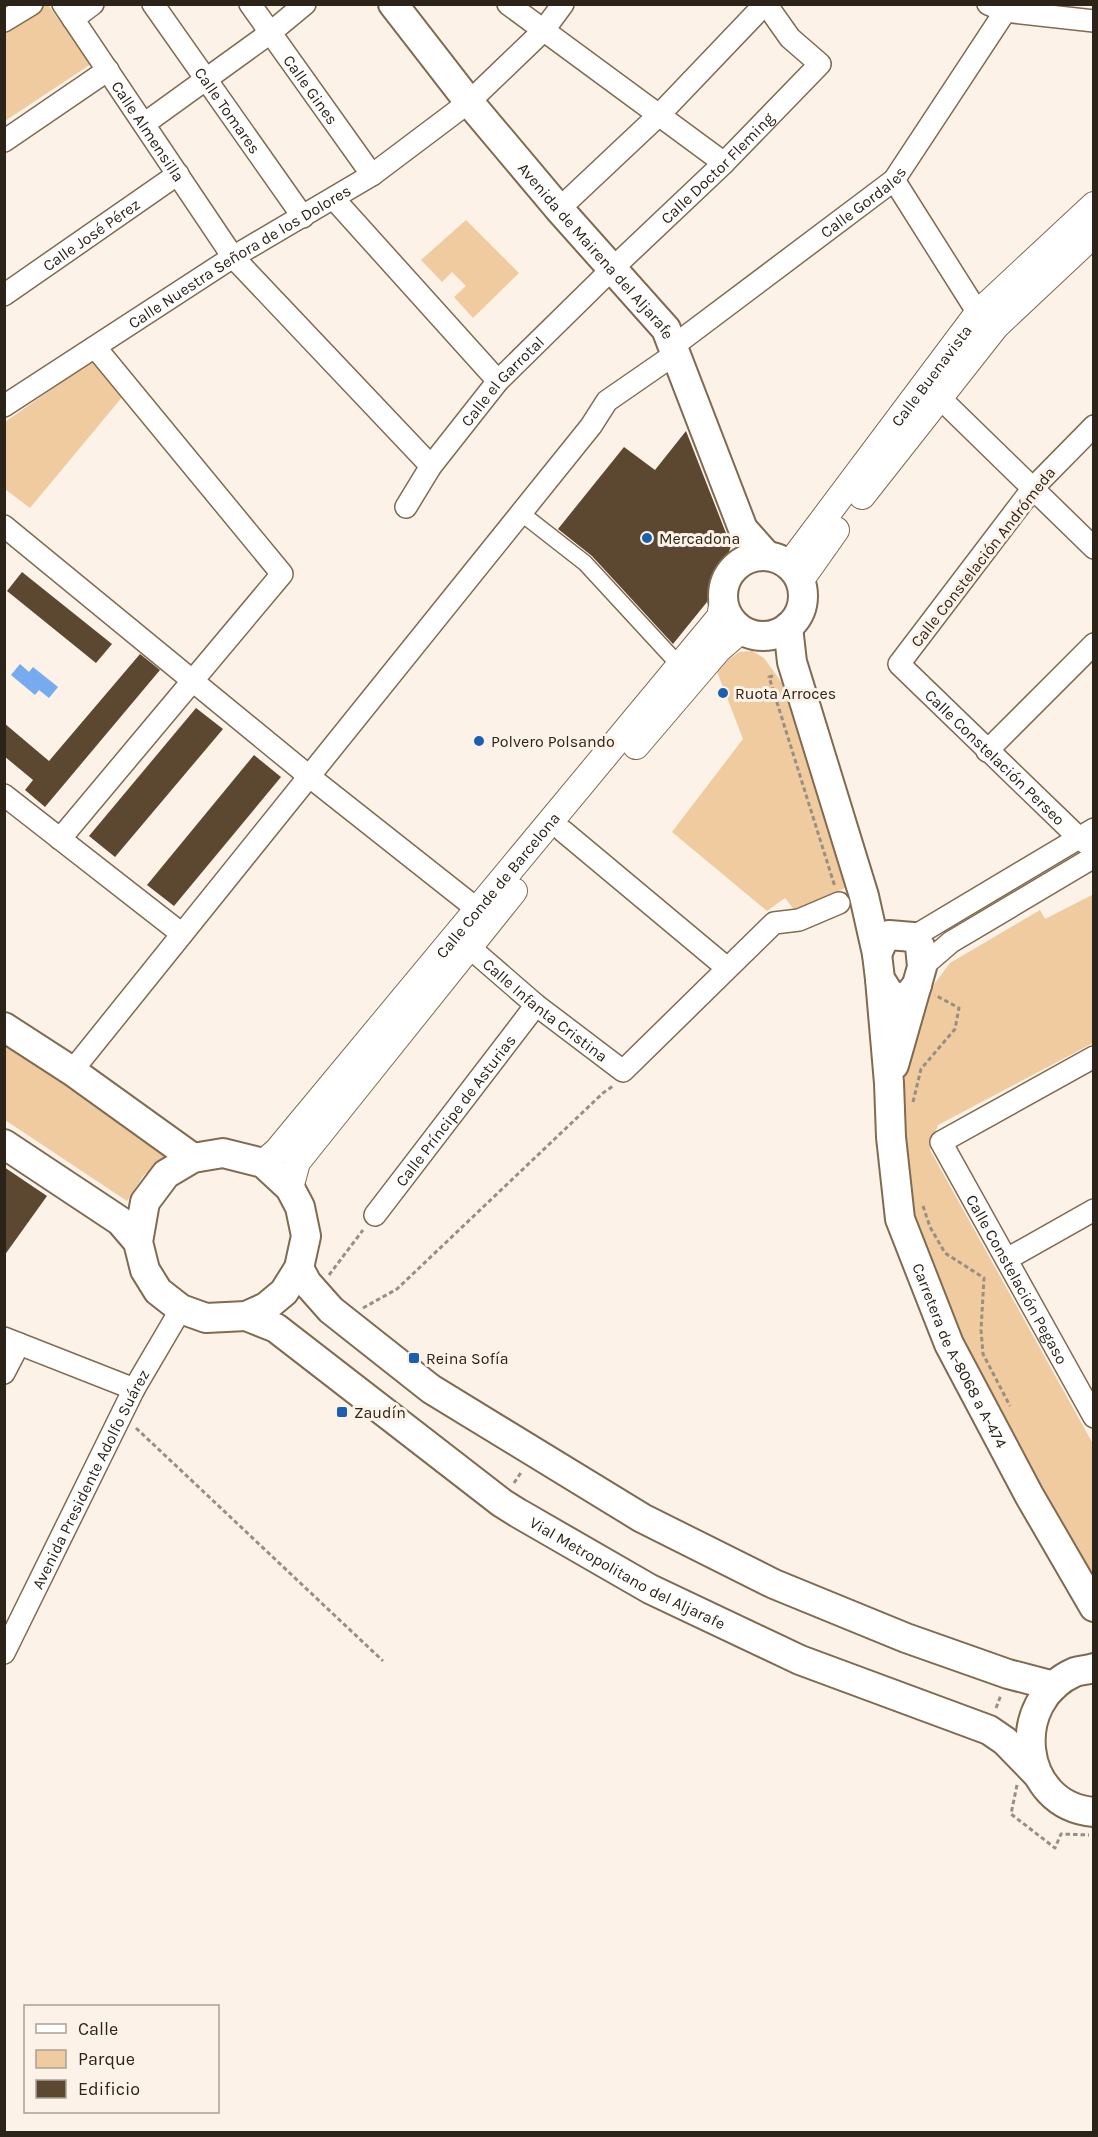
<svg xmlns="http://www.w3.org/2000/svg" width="1098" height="2137" viewBox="0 0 1098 2137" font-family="Karla,sans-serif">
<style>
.green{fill:#efcb9f}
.water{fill:#76abef}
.building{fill:#5c4830}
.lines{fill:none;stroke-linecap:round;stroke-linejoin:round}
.pedestrian-casing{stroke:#806b51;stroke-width:18}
.minor-casing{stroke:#806b51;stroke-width:24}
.tertiary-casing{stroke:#806b51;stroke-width:28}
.secondary-casing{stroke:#806b51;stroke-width:32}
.path{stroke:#988f84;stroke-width:3;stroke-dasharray:4.5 3;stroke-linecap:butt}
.pedestrian{stroke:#fff;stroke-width:15}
.minor{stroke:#fff;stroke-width:21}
.tertiary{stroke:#fff;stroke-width:26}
.secondary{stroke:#fff;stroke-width:28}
.poi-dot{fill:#1b60b0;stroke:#fcf2e7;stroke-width:2}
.labels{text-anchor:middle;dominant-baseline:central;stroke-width:6;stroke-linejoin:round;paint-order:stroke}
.street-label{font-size:16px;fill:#2d2419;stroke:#fcf2e7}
.poi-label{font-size:16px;fill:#2d2419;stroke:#fcf2e7;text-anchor:start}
</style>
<rect width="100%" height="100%" fill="#fcf2e7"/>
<g class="green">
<path d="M44,5H48L91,64L5,121V29Z"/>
<path d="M466,220L519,273L473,318L454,297L466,286L452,272L442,282L421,260Z"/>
<path d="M92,361L123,396L30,508L5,489V422Z"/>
<path d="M752,651L764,658L782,683L847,887L796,912L785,898L767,911L672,832L743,739L716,669L739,652Z"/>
<path d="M1092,895L1094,897L1093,1043L938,1125L930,1150L1093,1444V1588L932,1284L906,1183L904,1004L935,983L950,963L1040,910L1045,919Z"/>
<path d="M4,1040L170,1153L143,1176L127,1201L5,1120Z"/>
</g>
<path class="water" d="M20,664L29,672L33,667L58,687L49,698L39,690L35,695L11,675Z"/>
<g class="building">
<path d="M686,431L731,546L725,563L715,576L707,602L673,644L592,556L558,529L624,447L655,470Z"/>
<path d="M22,572L112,644L96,663L7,591Z"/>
<path d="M140,654L160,670L45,807L25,790L33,780L4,756V723L49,761Z"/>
<path d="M196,708L223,729L115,857L89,836Z"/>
<path d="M254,755L281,777L174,906L147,885Z"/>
<path d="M4,1167L47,1196L4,1256Z"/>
</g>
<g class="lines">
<defs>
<path id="pedestrian" d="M521,513L585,563L680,666"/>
<g id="minor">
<path id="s1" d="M63,4L233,257L431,466"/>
<path id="s2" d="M153,4L303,217"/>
<path id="s3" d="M250,4L372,175"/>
<path d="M508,4L724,163"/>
<path d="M988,4L1004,11L1094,21"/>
<path d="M73,19L93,4"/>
<path d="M4,21L32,4"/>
<path d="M144,124L270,33L305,4"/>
<path d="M4,141L108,70"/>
<path d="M894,180L978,313"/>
<path d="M334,199L498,381"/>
<path d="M559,209L660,114L765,4"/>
<path id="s4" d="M4,295L178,174"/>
<path id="s5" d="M672,347L894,180L1010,4"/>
<path d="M940,398L1094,548"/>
<path id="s6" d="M4,406L233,257L372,175L469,102L543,31L563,4"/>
<path id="s7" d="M1094,426L1033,488L899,664L1079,838L1094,849"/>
<path id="s8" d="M406,507L431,466L498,381L612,269L724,163L820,64L790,38L766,4"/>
<path d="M4,526L310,777L477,909"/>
<path d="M987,751L1094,644"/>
<path d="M4,795L182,934"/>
<path d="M563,831L727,968"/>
<path d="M60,839L282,574L95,347"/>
<path d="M913,937L1094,829"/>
<path id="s9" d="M469,947L536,1005L623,1071L774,923L799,920L839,903"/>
<path d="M922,967L951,942L1094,857"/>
<path id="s10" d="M1094,1057L941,1142L1094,1417"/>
<path d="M72,1071L591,426L607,401L675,354"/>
<path id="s11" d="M375,1215L536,1005"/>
<path d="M1007,1259L1094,1210"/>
<path d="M4,1338L134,1389"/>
<path d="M4,1373L19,1344"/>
<path id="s12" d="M4,1653L134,1389L181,1309"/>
</g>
<g id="tertiary">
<path d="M862,496L996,326L1094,234"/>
<path id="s13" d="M789,565L978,313L1094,205"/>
<path d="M800,581L836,530"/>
<path d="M636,746L718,650L741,630"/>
<path id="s14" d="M263,1163L277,1151L720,617L723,601"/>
<path d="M290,1188L297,1162L514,891"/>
</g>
<g id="secondary">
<path id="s15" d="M393,4L469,102L559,209L666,329L743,529L767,556"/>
<circle cx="763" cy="596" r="40"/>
<path d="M788,627L792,662L864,896L877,954L880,979L891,996L906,998L917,985"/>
<path d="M877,954L883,941L889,935L913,937L920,946L922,967L894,1065"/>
<path id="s16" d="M880,979L889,1083L891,1137L900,1219L949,1344L1029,1495L1094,1607"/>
<path d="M4,1027L72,1071L193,1158"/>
<path d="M4,1144L120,1221L138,1242L145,1270L158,1291L181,1309L206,1318L246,1316L266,1307L284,1292L299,1268L306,1236L300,1207L290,1188L263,1163L223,1153L193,1158L166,1174L145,1202L138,1242"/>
<path d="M299,1268L307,1283L331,1310L431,1389L642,1518L774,1584L906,1638L1008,1674L1054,1686"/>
<path id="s17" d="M246,1316L276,1328L502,1503L518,1513L650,1589L800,1660L989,1730L1005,1741L1038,1775"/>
<path d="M1094,1668C1088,1670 1081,1670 1075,1672C1008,1701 1019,1806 1094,1812"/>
</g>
</defs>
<use href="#pedestrian" class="pedestrian-casing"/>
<use href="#minor" class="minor-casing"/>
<use href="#tertiary" class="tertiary-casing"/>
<use href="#secondary" class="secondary-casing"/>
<g class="path">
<path d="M773,676L769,677L835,887"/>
<path d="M913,1102L921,1069L955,1029L959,1008L935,995"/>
<path d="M923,1206L930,1227L945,1253L984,1278L981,1330L983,1354L1010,1406"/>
<path d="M329,1275L363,1230"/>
<path d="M363,1308L397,1289L603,1093L613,1086"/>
<path d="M136,1428L383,1661"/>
<path d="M514,1483L522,1471"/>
<path d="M996,1708L1001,1695"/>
<path d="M1017,1785L1011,1814L1055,1848L1061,1834L1089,1835"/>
</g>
<use href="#pedestrian" class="pedestrian"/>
<use href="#minor" class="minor"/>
<use href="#tertiary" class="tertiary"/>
<use href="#secondary" class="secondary"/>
</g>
<g class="poi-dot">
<circle cx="647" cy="538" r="6"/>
<circle cx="723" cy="693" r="6"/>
<circle cx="479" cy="741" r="6"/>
<rect x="408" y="1352" width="12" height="12" rx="3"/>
<rect x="336" y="1406" width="12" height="12" rx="3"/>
</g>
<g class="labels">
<g class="street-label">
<text stroke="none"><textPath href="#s3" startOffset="105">Calle Gines</textPath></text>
<text stroke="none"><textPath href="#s2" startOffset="130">Calle Tomares</textPath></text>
<text stroke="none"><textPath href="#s1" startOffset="153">Calle Almensilla</textPath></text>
<text stroke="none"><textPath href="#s8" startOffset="462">Calle Doctor Fleming</textPath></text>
<text stroke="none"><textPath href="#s5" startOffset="240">Calle Gordales</textPath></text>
<text stroke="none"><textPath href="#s4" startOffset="106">Calle José Pérez</textPath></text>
<text stroke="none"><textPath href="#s15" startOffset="320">Avenida de Mairena del Aljarafe</textPath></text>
<text stroke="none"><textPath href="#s6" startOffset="279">Calle Nuestra Señora de los Dolores</textPath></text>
<text stroke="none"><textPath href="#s13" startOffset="237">Calle Buenavista</textPath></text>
<text stroke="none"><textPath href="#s8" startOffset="159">Calle el Garrotal</textPath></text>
<text transform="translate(983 557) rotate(-52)">Calle Constelación Andrómeda</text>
<text stroke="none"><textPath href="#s7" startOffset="442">Calle Constelación Perseo</textPath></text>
<text stroke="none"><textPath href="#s14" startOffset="364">Calle Conde de Barcelona</textPath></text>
<text stroke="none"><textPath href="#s9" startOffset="99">Calle Infanta Cristina</textPath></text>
<text stroke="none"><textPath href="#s11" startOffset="132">Calle Príncipe de Asturias</textPath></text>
<text stroke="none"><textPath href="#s10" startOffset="332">Calle Constelación Pegaso</textPath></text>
<text stroke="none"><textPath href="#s16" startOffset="390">Carretera de A-8068 a A-474</textPath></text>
<text stroke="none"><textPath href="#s12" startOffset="194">Avenida Presidente Adolfo Suárez</textPath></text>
<text stroke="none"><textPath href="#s17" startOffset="462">Vial Metropolitano del Aljarafe</textPath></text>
</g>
<g class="poi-label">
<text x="659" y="538">Mercadona</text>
<text x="735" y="693">Ruota Arroces</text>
<text x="491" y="741">Polvero Polsando</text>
<text x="426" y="1358">Reina Sofía</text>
<text x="354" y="1412">Zaudín</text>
</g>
</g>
<rect width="1098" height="2137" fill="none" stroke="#2d2419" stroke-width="12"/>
<rect x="24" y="2005" width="195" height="108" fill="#fcf2e7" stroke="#a9a095" stroke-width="1.5"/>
<rect x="36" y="2024" width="30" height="9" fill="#ffffff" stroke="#a9a095" stroke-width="1.5"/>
<text x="78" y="2035" font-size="18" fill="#2d2419">Calle</text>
<rect x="36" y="2050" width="30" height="18" fill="#efcb9f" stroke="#a9a095" stroke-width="1.5"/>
<text x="78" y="2065" font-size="18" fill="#2d2419">Parque</text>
<rect x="36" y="2080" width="30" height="18" fill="#5c4830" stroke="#a9a095" stroke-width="1.5"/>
<text x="78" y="2095" font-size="18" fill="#2d2419">Edificio</text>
</svg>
